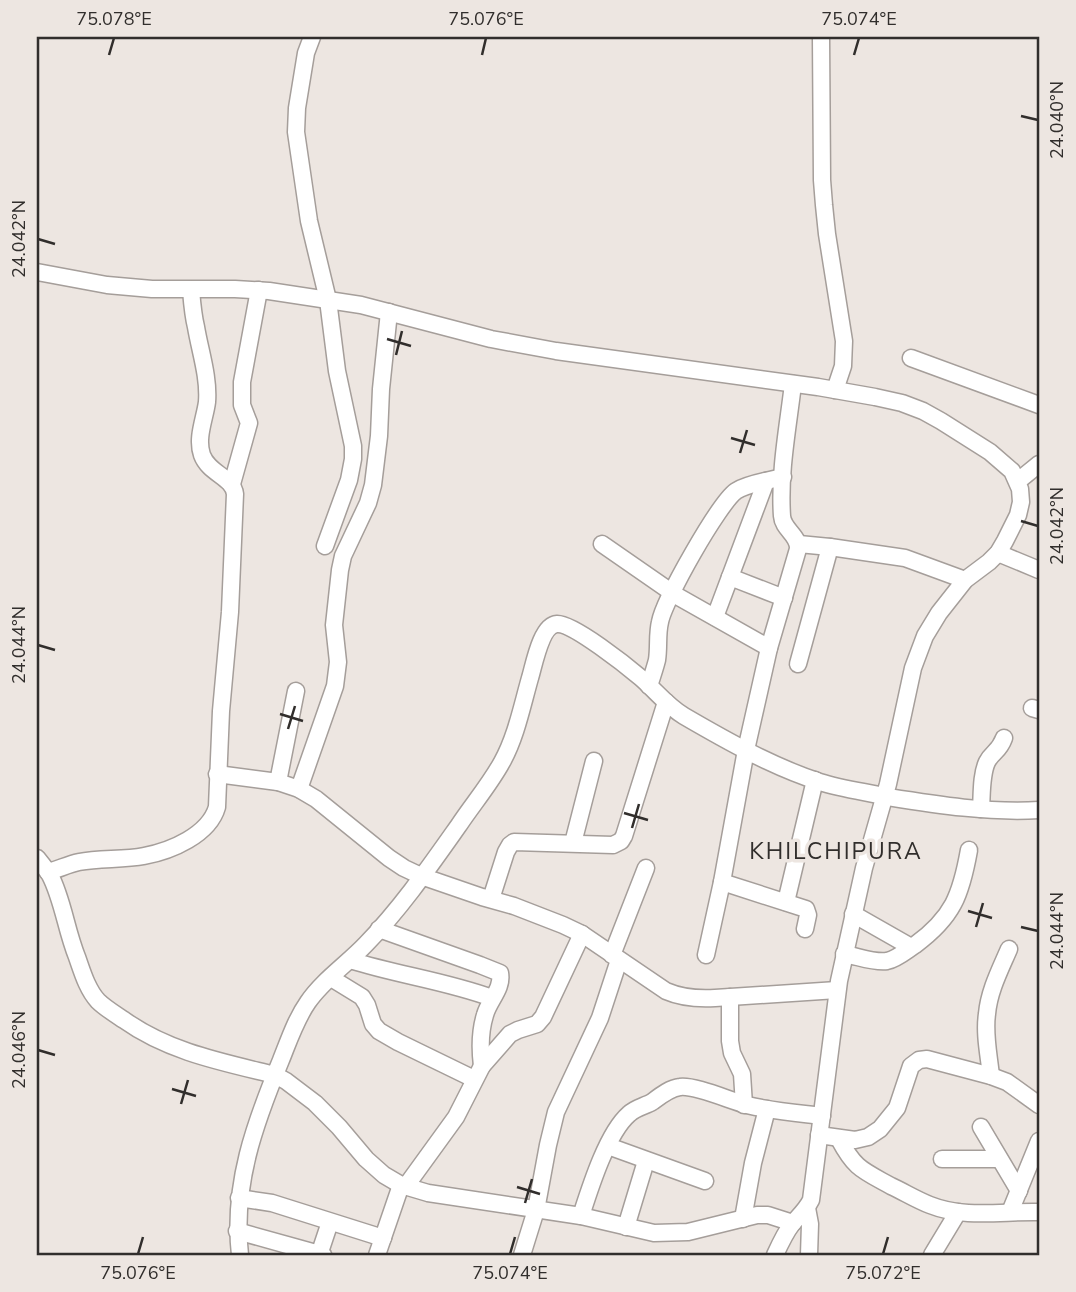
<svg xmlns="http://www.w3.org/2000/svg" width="1076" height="1292" viewBox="0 0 1076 1292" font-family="'Nunito Sans',sans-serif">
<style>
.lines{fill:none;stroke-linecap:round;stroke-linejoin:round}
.minor-casing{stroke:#a59e9a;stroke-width:19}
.minor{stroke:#fff;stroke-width:16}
.ticks{fill:none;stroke:#312e2c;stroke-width:2.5}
.labels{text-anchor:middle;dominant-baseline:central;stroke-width:7;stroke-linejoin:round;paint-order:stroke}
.quarter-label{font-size:23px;letter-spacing:2px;fill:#312e2c;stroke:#ede6e1}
.neatline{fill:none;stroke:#312e2c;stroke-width:2.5}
.ticks-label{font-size:18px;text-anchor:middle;fill:#312e2c}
</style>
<rect width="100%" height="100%" fill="#ede6e1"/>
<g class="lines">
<defs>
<g id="minor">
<path d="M312,37L306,53L297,108L296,132L309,221L328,300L337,371L353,446V459L349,480L325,546"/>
<path d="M821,37L822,180L824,205L827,234L844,341L843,366L835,390"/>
<path d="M37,272L107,285L152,289H235L269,291L361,305L491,339L556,351L818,387L875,397L902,403L923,411L941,421L990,452L1012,471L1020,489L1021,502L1018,515L1005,541L998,553L989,562L965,580L939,613L925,636L913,668L888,784L864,868L839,981L811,1200C806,1210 799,1216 792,1224C785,1233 780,1244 775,1255"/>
<path d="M911,358L1039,405"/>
<path d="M1018,481L1039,464"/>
<path d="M232,484L249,423L242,405V382L259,290"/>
<path d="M602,544L677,596L769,648"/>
<path d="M799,544L830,547L905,558L965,580"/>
<path d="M998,553L1039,570"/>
<path d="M730,577L784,598"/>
<path d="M715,617L766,481"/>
<path d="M798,664L830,547"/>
<path d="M649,686C652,677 655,668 657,660C659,647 657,634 660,622C664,600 719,503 736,491C749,483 768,481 783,477"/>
<path d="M1032,708L1039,710"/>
<path d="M217,774L278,782L299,789L316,799L389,858L404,868L421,876L482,897L514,906L563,925L582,934L666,991C682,998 698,999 715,998L837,990"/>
<path d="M278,782L296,691"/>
<path d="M299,789L335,686L338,662L334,625L340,570L343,556L368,503L373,485L379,436L381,389L389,312"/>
<path d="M981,809C982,794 981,775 987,762C992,752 999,752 1004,738"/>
<path d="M573,843L594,761"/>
<path d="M37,858C41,863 46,869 50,875C63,900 66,930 77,957C82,971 87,989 98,1001C105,1008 115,1014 124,1020C169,1052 222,1062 275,1075L286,1081L315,1103L339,1127L366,1159L384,1175L401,1185L428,1193L581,1216L654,1233L688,1232L757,1215H768L793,1223"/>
<path d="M48,872C59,869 69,864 79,862C100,858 123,860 144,856C171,851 209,835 217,807L221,711L230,612L235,494C233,477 209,474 202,455C196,438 205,418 207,402C209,377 200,351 196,327C193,315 192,302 191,290"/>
<path d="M722,882L806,909L808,915L805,929"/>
<path d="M491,899L506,852L510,845L514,842L613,845L621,841L624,836L666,702"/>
<path d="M786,902L815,780"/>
<path d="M853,914L911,947"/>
<path d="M379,929L480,965L500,973C503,989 489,1000 485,1015C480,1031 480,1050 482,1066"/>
<path d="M844,954C857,956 874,963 887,961C897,959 907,950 915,945C953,917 961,895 969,850"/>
<path d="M612,955L646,868"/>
<path d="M706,955L722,882L746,750L769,648L798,549C799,535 783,530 782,516C779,472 788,427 793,384"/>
<path d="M350,960C397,975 446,981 492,998"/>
<path d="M331,978L362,997L367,1005L373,1024L379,1031L398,1042L474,1079"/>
<path d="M730,997V1041L732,1053L742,1074L744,1105"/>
<path d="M991,1076C989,1056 984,1034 987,1014C989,991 1000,970 1009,949"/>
<path d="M981,1127L1019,1191"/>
<path d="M819,1135L855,1140L868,1137L880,1129L897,1108L911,1066L919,1060L927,1059L991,1076L1007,1082L1039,1105"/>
<path d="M839,1139C855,1169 862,1170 891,1186C904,1192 917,1200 930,1205C965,1219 1003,1211 1039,1212"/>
<path d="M608,1146L705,1181"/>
<path d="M942,1159H999"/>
<path d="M406,1186L456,1117L482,1066L510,1034L518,1030L537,1024L543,1017L582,934"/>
<path d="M239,1198L272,1203L383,1238"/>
<path d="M807,1208L810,1224L809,1255"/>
<path d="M1010,1212L1039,1141"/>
<path d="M581,1216C590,1188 607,1133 629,1114C635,1108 645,1106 652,1102C660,1096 670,1088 680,1087C695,1085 731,1101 747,1105C772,1111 797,1113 822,1116"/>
<path d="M743,1219L753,1163L767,1109"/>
<path d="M626,1227L646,1161"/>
<path d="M237,1231L323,1255"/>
<path d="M240,1255C232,1185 255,1123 281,1060C289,1040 296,1019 308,1002C323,980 347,964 366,944C401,908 430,866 459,825C473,804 490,784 502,762C516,737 522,706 530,678C534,665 541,625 557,624C573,623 628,667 641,678C656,691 667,706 684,716C727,741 773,767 820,782C842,789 866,792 888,797C938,805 989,813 1039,810"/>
<path d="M319,1255L330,1222"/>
<path d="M377,1255L401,1185"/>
<path d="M522,1255L536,1210L548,1145L556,1112L600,1018L619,960"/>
<path d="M932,1255L958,1212"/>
</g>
</defs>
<use href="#minor" class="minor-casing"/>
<use href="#minor" class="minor"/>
</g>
<path class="ticks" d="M109,55L114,38M482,55L486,38M854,55L859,38M1021,116L1038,120M38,239L55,244M387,339L411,346M396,355L402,331M731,438L755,445M740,453L747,430M1021,521L1038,526M38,645L55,650M280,714L303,721M288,729L295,706M624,813L648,820M632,828L639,804M968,911L992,918M976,927L983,903M1021,927L1038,931M38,1050L55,1055M172,1089L196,1096M181,1104L188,1080M517,1187L540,1194M525,1203L532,1179M138,1254L143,1237M510,1254L515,1237M883,1254L888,1237"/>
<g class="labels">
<g class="quarter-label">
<text x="836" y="851">KHILCHIPURA</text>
</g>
</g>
<rect width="1076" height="1292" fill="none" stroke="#ede6e1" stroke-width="77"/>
<rect x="38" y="38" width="1000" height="1216" class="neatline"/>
<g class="ticks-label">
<text x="114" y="25">75.078°E</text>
<text x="486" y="25">75.076°E</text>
<text x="859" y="25">75.074°E</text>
<text transform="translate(1057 120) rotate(-90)" y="6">24.040°N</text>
<text transform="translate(19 239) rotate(-90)" y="6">24.042°N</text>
<text transform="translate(1057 526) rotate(-90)" y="6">24.042°N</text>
<text transform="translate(19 645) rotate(-90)" y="6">24.044°N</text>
<text transform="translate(1057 931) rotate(-90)" y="6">24.044°N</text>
<text transform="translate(19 1050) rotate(-90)" y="6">24.046°N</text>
<text x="138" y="1279">75.076°E</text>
<text x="510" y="1279">75.074°E</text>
<text x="883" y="1279">75.072°E</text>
</g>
</svg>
